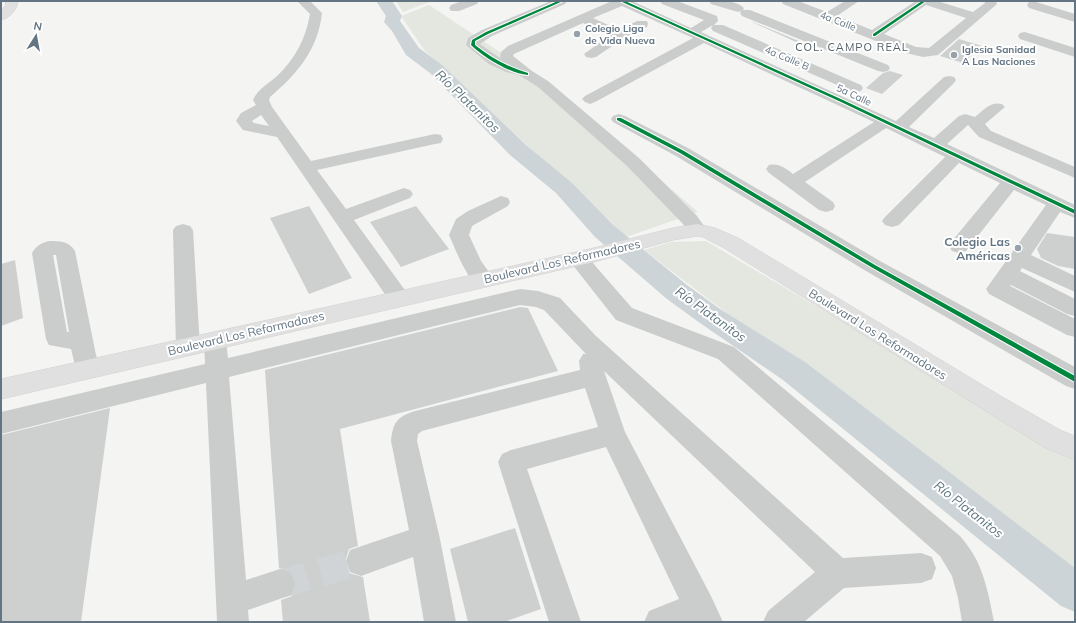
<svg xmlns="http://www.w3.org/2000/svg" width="1076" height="623" viewBox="0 0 1076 623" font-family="Mulish,sans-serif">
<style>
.green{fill:#e4e7e0}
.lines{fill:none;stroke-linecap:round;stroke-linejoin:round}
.river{fill:#ccd4d7;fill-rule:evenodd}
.building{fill:#ced0d0}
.minor-tunnel{stroke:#d0d4d6;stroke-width:28;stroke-dasharray:28 14;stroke-linecap:butt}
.major-casing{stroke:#d1d2d1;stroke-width:1}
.minor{fill:#cbcdcd;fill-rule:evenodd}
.major{fill:#e0e0e0;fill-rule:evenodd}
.cycleway-casing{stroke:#fff;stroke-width:2}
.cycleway{fill:#00873e;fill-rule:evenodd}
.poi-dot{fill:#96a1aa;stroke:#fff;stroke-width:1.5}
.labels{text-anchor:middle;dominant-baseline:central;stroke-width:4;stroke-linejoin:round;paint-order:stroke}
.far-street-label{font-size:10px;fill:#637583;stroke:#fff}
.far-poi-label{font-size:10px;font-weight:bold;fill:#637583;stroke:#fff;text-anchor:start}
.far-neighbourhood-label{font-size:11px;letter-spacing:1px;fill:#515e67;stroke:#fff}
.poi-label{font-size:12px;font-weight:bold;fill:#637583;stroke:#fff;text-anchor:end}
.street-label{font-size:12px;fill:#637583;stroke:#fff}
.water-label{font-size:13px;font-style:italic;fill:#5f7780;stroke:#fff}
</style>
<rect width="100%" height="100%" fill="#f4f4f2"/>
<g class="green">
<path d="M396,1H432L403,12Z"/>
<path d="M429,5L551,86L698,212L626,237L425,51L401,16Z"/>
<path d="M706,241L1075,460V579L644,250L671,242Z"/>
</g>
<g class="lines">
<path class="river" d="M376,1H392L402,16L400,21L419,48L442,65L526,145L572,183L613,225L687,285L720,309L805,362L1075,568V612L1061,606L783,380L700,323L667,299L595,237L556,193L510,155L430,73L406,55L392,31L384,22L386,16Z"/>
</g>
<g class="building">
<path d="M752,22H753L799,41L796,42Z"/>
<path d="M959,39L982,46L963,63L940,56Z"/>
<path d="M890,71L903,75L882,94L866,88L883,73Z"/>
<path d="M309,206L352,278L309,294L270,218Z"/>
<path d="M416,206L449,249L401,267L370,222Z"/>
<path d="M1047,233L1075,237V269L1058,266L1041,258L1037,249Z"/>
<path d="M15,260L23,318L1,326V264Z"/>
<path d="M520,307L528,308L558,371L340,429L358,546L349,549L345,562L349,573L363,577L370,622H283L281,600L292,596L296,583L292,572L279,568L265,370Z"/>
<path d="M110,408L81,622H1V435Z"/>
<path d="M515,528L541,609L504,622H468L450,549Z"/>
</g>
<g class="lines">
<path class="minor-tunnel" d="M280,584L361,561"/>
<defs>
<g id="major">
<path d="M6,1H18C17,10 10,18 1,20V10L5,6Z"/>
<path d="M697,224L715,228L738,238L1004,398L1062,431L1075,436V460L1044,447L724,248L703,237L697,236L673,240L594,262L1,399V379L594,248L673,228Z"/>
</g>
</defs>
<use href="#major" class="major-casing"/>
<g class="minor">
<path d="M297,1H310L322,13C318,50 297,74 270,97L269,100L272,107L311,161L435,134L441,135L443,139L441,143L435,144L317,170L346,209L404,188L410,190L413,194L410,198L354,220L407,293L410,298L407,303L399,306L391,303L277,137L243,130L236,121L241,113L256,105L253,100C258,89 268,84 277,76C295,59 306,38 310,14ZM261,115L269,126L254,123L252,121Z"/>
<path d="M462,1H479L477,4L459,11H451L449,8L451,5Z"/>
<path d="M551,1H567L565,4L492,36L480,44L500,58L501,52L508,46L612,1H632L691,28L704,20L662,4L660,1H677L717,16L718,21L714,25H723L861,85L863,88L861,91L856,92L851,91L713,31L711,28L713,25L701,32L896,121L944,77L949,76L954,77L956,80L954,83L909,127L934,138L959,116L965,114L975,117C983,110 991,101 1002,104L1005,107L985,124L991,131L1075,167V178L979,137L968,125L947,144L1075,205V218L1060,212L1031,255L1075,276V292L1022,268L1020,271L1075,299V316L1067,314L1011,285L1010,286L1075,319V337L1067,335L989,294L986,289L1046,205L1014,190L966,251L959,253L952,251L949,246L952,241L1000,183L959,163L899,225L892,227L885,225L882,221L885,217L945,157L886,128L805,182L833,202L835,206L833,210L826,212L819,210L769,173L766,169L769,165C779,163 785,168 793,174L874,122L704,43L595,102L590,104L585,102L582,99L585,96L693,38L622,6L593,18L619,30L637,21H647L648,24L647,27L624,38L596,57L591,58L586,57L584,54L609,36L583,23L514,54L513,56L532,71L548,81L639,158L697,216L707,230L704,234L697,236L690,234L683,224L627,166L538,87L519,75L506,72L489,64L466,45L468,38L482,30Z"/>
<path d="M709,1C719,1 737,0 744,8L743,10H750L888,65L890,68L888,71L883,72L878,71L742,16L740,13L741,11L738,12L711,4Z"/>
<path d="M781,1H798L827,12L845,1H859L837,16L872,30L916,1H937L973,12L985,3L984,1H996L997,4L938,55L923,57L906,53L783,4ZM926,5L966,18L929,48L916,47L884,34Z"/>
<path d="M1033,1L1075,14V22L1029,8L1027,5L1029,2Z"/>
<path d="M1025,32L1075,48V57L1020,39L1018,36L1020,33Z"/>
<path d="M619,114L625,116L688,148L880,261L1075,367V389L1066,386L866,271L676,156L613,122L611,119L613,116Z"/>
<path d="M501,196L508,198L510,202L508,206L472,226L469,235L481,261L494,279L491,284C487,286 481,287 476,284C465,275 455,248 449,235L456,219L468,211Z"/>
<path d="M183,224L190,226L193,230L200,347L196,353L188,356L180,353L176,347L173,230L176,226Z"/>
<path d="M49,241C60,241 69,241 75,251L96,355L100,369L96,376L88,378L80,376L76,369L71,349L49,345L46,339L32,253C36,246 41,243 49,241ZM53,255H56L69,332H67Z"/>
<path d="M578,252L585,254L632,308L734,347L960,536C966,543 972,551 976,559C986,579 990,601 994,622H962L958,598L952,576L940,556L718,359L616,320L568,259L571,254Z"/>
<path d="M520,289L538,291L560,298L596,336L843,558L921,553L932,557L936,568L932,579L921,583L844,588L804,622H763L768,611L815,572L604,371L625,432L711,596L723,622H644L649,611L679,599L606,447L527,469L581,622H549L498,462L502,454L511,450L598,427L585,388L422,431L418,434L417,441L440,539L456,622H424L413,557L361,576L350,572L346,561L350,550L409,530L391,441C393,422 397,417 415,411L580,370L579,361L583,354H586L544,310L536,307L520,305L229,377L246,580L280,569L291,573L295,584L291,595L248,610L249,622H217L206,383L1,434V412L205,364L204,341L207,335L215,332L223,335L226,341L228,358Z"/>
</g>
<use href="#major" class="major"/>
<defs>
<g id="cycleway">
<path d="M558,1H563L488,34L475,41V45C491,58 508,67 528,73V75C511,74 483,57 471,45L472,40L486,32Z"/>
<path d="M620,1H625L843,100L1075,210V214L841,102Z"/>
<path d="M922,1H926L875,36H873V34Z"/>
<path d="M617,118H621L684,151L875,265L1075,376V382L871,267L680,153L617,120Z"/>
</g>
</defs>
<use href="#cycleway" class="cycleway-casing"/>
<use href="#cycleway" class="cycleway"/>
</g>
<g class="poi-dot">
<circle cx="577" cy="34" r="4"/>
<circle cx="954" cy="55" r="4"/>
<circle cx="1018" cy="248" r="4"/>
</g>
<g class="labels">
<g class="far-street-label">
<text transform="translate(838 21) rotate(21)">4a Calle</text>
<text transform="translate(787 58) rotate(23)">4a Calle B</text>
<text transform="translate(854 95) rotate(25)">5a Calle</text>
</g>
<g class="far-poi-label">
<text x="585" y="28">Colegio Liga<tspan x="585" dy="12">de Vida Nueva</tspan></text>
<text x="962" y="49">Iglesia Sanidad<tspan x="962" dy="12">A Las Naciones</tspan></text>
</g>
<g class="far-neighbourhood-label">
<text x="852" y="47">COL. CAMPO REAL</text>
</g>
<g class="poi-label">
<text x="1010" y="241">Colegio Las<tspan x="1010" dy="14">Américas</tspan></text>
</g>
<g class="street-label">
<text transform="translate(562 261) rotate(-13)">Boulevard Los Reformadores</text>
<text transform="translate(246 333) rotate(-13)">Boulevard Los Reformadores</text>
<text transform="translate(878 334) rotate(32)">Boulevard Los Reformadores</text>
</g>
<g class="water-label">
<text transform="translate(468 101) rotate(44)">Río Platanitos</text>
<text transform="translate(711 314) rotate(36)">Río Platanitos</text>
<text transform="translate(969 509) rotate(38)">Río Platanitos</text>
</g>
</g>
<rect width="1076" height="623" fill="none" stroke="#637583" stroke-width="4"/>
<g transform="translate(36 36) rotate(11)" stroke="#ffffff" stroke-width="3" paint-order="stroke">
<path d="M0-3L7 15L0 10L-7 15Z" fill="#637583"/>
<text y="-6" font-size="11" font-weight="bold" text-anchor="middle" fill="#637583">N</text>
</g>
</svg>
